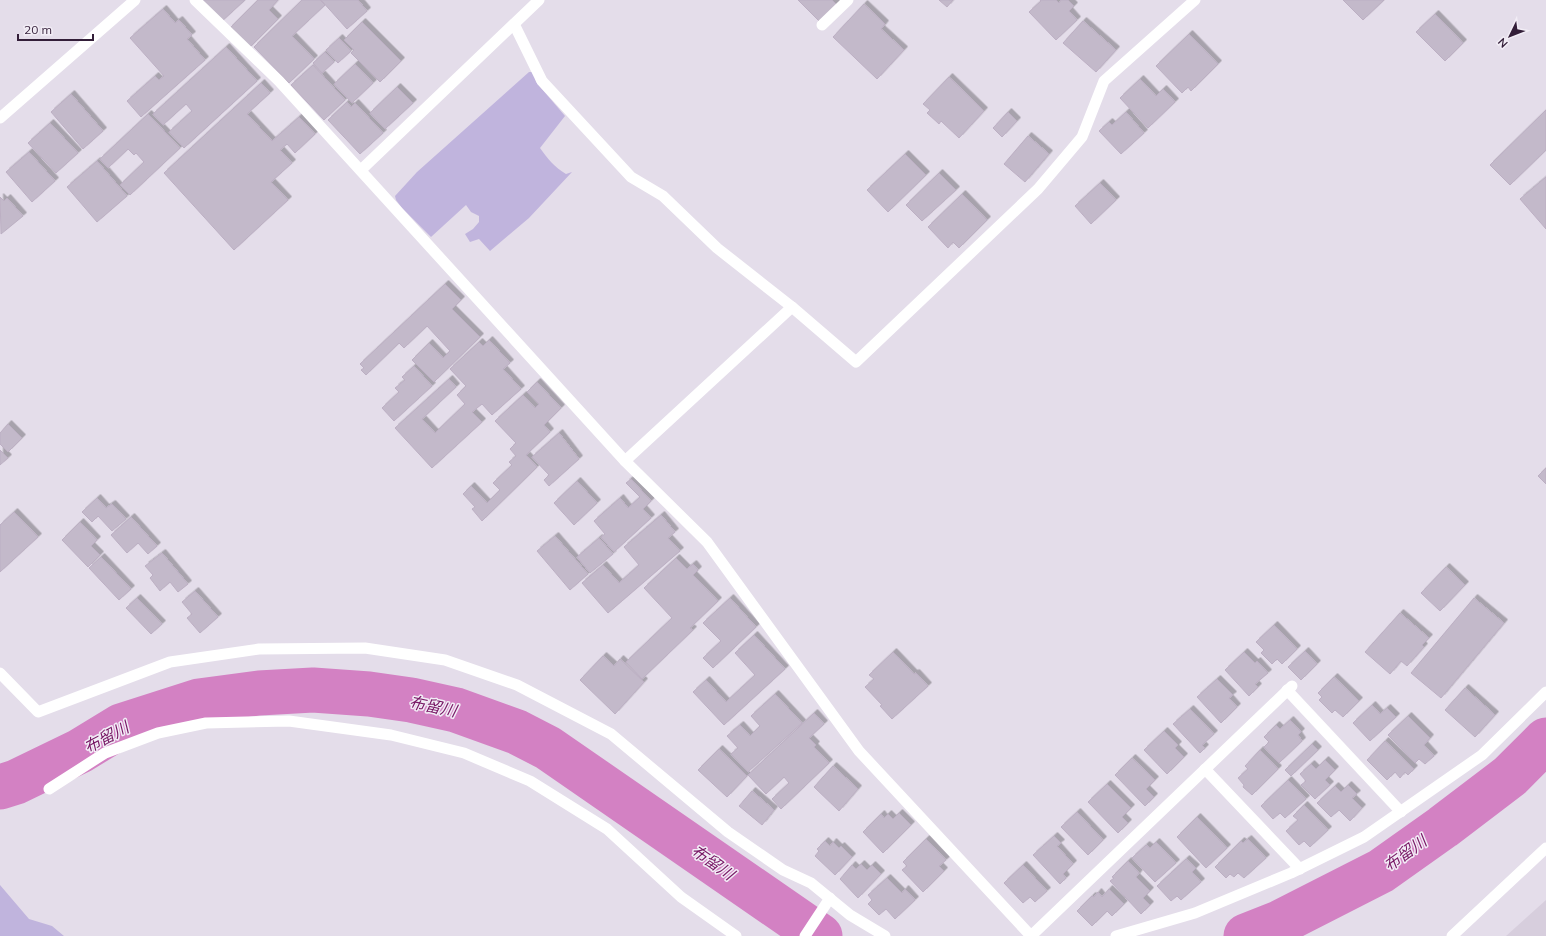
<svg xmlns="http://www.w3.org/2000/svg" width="1546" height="936" viewBox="0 0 1546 936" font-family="Mulish,'Noto Sans JP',sans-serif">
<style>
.built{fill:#d7cedd}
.green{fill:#c0b4dd}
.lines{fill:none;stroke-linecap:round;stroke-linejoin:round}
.river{stroke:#d381c3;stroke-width:45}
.building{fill:#c3b9ca;stroke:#bcafc3;filter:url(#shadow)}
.service{stroke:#fff;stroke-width:11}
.minor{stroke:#fff;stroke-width:11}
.tertiary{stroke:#fff;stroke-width:11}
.labels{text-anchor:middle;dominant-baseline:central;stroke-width:3;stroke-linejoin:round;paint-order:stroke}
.water-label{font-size:16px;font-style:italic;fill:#771664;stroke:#f2edf6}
</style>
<defs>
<filter id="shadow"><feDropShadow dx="3.5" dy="-3.5" stdDeviation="0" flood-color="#0004"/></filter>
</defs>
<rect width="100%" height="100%" fill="#e4ddea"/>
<path class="built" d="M1546,900V936H1506Z"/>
<g class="green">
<path d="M529,72H534L536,82L565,116L540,148C548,159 554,167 566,174L572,172L529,218L490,251L479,239L470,242L465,234L473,229L479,222V216L471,212L466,205L431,237L402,208L396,200L395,196L417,172Z"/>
<path d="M0,885L29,919L52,926L64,936H0Z"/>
</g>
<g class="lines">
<g class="river">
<path d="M0,787L16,782L80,751L121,726L199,701L259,693L313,690L369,694L411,700L456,710L517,732L548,748L820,936"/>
<path d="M1246,936L1279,923L1381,871L1443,827L1510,776L1546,740"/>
</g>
</g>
<g class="building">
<path d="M200,0H245L220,23Z"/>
<path d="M258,0H278L269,10L278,19L248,49L229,29Z"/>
<path d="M302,0H320L325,5L292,36L314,59L289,83L254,47Z"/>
<path d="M321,0H358L367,11L347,29Z"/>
<path d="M798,0H832L837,5L820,22Z"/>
<path d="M939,0H953L947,7Z"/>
<path d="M1040,0H1056L1059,3L1061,0H1068L1074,6L1069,11L1077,20L1056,40L1029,12L1041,1Z"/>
<path d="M1343,0H1384L1363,20Z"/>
<path d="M864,4L885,24L881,29L904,50L877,79L833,37Z"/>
<path d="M163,9L175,23L179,20L192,35L187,39L205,60L141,117L127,101L155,76L159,80L164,76L130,38Z"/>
<path d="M1435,14L1463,43L1445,61L1416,32Z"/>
<path d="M1083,21L1116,50L1096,72L1063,43Z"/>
<path d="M362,22L401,61L380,82L351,53L354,50L344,40Z"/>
<path d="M1189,34L1218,64L1191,91L1188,87L1182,93L1156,66Z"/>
<path d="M339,38L351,51L338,63L326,50Z"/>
<path d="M226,47L257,81L184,148L169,132L192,111L186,104L163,125L153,114Z"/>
<path d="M325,52L334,62L322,73L313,63Z"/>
<path d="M355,64L373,83L352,103L334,84Z"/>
<path d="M313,65L345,100L324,120L291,85Z"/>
<path d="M949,77L984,111L959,138L941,121L939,124L927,113L930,110L923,104Z"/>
<path d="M1140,79L1156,96L1163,89L1175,102L1148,128L1120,98Z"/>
<path d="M261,83L270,93L247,114L272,141L299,117L315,134L295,153L287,144L280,150L292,163L271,182L288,200L234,250L164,173Z"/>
<path d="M397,87L413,103L385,129L370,113Z"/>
<path d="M71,94L103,131L83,149L51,112Z"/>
<path d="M347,102L351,107L355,103L383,133L360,154L328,120Z"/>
<path d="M1546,110V150L1510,185L1490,165Z"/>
<path d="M1008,112L1017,121L1002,137L993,128Z"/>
<path d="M1126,112L1144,133L1121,154L1099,131L1109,122L1112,125Z"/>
<path d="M148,114L180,148L130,195L120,185L144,162L136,153L134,155L128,149L108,168L100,159Z"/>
<path d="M50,123L78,153L56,173L28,143Z"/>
<path d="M1028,136L1049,154L1025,182L1004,164Z"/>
<path d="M29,152L55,181L32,202L6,172Z"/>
<path d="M905,154L926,175L888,212L867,190Z"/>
<path d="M97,161L127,196L97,222L67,187Z"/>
<path d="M939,173L956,190L922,221L906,205Z"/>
<path d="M1546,177V229L1520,199Z"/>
<path d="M1100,183L1116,200L1091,224L1075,206Z"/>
<path d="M962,194L987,220L959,248L953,242L948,248L928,227Z"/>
<path d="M0,197L4,201L7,198L23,216L1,234Z"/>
<path d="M445,284L461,300L452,309L480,337L434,382L412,360L429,343L443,358L450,351L427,326L404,348L399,343L366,375L361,370L364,368L360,364Z"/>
<path d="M489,340L510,363L503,369L521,389L492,415L482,404L472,412L482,422L432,468L395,428L449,379L456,387L422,419L435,433L465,404L457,395L466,386L450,369L479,342L483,346Z"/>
<path d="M414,366L432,386L394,421L382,408L399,392L395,388L405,380L402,377Z"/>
<path d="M537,382L561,408L544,425L550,432L526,455L537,467L482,521L472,509L475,507L463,494L471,486L487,503L500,490L493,483L512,465L509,462L516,456L510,449L516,443L495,421L523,395L535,408L539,404L527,392Z"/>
<path d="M8,424L22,438L8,452L0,444V433Z"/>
<path d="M559,433L579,459L549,486L544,480L549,475L532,457Z"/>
<path d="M0,450L8,458L0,465Z"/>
<path d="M1546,468V484L1538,476Z"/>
<path d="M631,479L651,501L643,509L651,518L614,552L601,537L605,534L594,521L620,498L628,508L640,497L626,483Z"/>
<path d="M577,481L597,503L574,525L554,503Z"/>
<path d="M97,498L106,508L112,504L126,519L112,531L98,516L92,522L82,512Z"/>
<path d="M14,512L38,537L0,572V525Z"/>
<path d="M661,515L675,532L668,538L680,551L608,613L582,583L603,565L619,583L639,565L624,547Z"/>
<path d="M131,517L157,546L148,554L138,543L127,553L111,535Z"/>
<path d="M80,522L97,540L91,546L100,555L88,567L62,540Z"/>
<path d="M555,536L588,574L570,590L537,551Z"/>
<path d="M599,538L613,554L590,573L577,557Z"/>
<path d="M162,553L188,584L178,592L170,582L160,591L150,578L153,575L145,566Z"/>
<path d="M101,557L131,589L119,600L89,568Z"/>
<path d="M676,558L687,569L693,564L698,570L693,575L718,601L690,628L693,630L642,679L626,662L672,618L644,588Z"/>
<path d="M1446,567L1465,585L1440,611L1421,593Z"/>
<path d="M195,591L218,617L200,633L187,618L192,614L182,602Z"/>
<path d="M137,598L162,624L151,634L126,608Z"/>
<path d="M730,598L756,627L713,668L703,658L721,641L703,623Z"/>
<path d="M1474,598L1504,623L1441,698L1411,673Z"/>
<path d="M1400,613L1429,638L1422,645L1424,647L1407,666L1401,661L1390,674L1365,652Z"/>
<path d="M1274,625L1297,649L1282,664L1277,659L1272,664L1261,653L1264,650L1256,642Z"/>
<path d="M754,635L785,669L724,725L693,692L706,680L726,702L755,675L735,653Z"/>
<path d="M1305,651L1317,664L1301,680L1288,667Z"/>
<path d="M893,652L914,674L916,673L928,686L892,719L880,706L882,705L865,687L874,679L869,675Z"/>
<path d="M1244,652L1255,663L1257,661L1268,673L1255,684L1258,687L1249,696L1225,670Z"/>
<path d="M603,656L614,666L620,659L644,682L615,714L580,680Z"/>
<path d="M1334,677L1359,701L1343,717L1335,710L1332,713L1319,700L1322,697L1318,693Z"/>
<path d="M1217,679L1233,695L1229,698L1237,707L1221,723L1197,697Z"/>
<path d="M1465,688L1495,715L1475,737L1445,710Z"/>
<path d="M775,694L802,723L748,772L731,754L738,748L727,736L740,725L750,736L760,726L751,716Z"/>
<path d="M1372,705L1380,714L1387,708L1396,717L1370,741L1353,723Z"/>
<path d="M1190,709L1214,734L1202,745L1205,748L1200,753L1173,724Z"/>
<path d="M814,713L824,724L809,738L816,745L814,747L829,763L781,809L772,799L789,783L784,777L766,794L748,775Z"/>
<path d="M1408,716L1430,738L1424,745L1434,756L1425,764L1419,759L1415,763L1388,735Z"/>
<path d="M1290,720L1301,732L1298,735L1302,741L1279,763L1264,747L1269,742L1264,737L1276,725L1280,729Z"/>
<path d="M1164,731L1178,745L1175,748L1184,757L1167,774L1144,750Z"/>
<path d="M1385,741L1414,769L1408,775L1405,772L1400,778L1395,772L1387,780L1367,760Z"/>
<path d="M1312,744L1318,750L1291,776L1285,770Z"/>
<path d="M719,749L747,776L727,797L698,770Z"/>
<path d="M1260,750L1278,769L1252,795L1243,787L1244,785L1238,778L1248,769L1245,766Z"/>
<path d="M1132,758L1155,780L1146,789L1154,797L1145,806L1115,775Z"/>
<path d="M1325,760L1335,770L1325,780L1330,785L1315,799L1301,785L1306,781L1300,774L1311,764L1316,769Z"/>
<path d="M833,766L858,789L839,811L814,787Z"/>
<path d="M1288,780L1306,799L1285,818L1280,813L1273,819L1261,806Z"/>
<path d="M1107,784L1131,808L1122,817L1128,823L1118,833L1088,802Z"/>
<path d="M1348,785L1357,794L1352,798L1362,808L1350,821L1339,810L1331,817L1317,803L1335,786L1341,792Z"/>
<path d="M752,791L774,810L762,825L739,806Z"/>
<path d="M1304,805L1328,830L1310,847L1304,841L1299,845L1286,831L1298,820L1293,816Z"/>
<path d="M1077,812L1103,840L1088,855L1061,827Z"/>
<path d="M899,813L911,825L883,853L863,832L881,814L884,818L888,814L893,819Z"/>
<path d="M1197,817L1227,848L1206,868L1177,837Z"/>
<path d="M1054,836L1061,843L1057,846L1073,864L1063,874L1066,878L1060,884L1033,855Z"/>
<path d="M926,839L946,860L939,866L944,871L923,892L902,870L907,866L903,862Z"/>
<path d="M1248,839L1266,858L1244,878L1238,873L1234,877L1230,874L1226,878L1215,867L1241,841L1243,843Z"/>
<path d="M825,841L830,846L833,842L839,848L841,846L852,857L835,875L815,856L819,851L817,849Z"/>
<path d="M1156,842L1176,863L1155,882L1132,858L1146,845L1150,848Z"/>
<path d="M1186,859L1196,868L1192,872L1201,882L1181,900L1177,896L1171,901L1157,886Z"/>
<path d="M1128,861L1139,873L1136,877L1150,891L1143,898L1150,905L1141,914L1110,881L1114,878L1112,877Z"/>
<path d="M861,864L867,870L872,865L881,874L858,898L840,879L852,865L856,869Z"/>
<path d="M1023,865L1047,891L1035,902L1030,897L1023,903L1004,883Z"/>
<path d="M887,878L902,893L905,889L915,900L895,919L886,909L879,915L868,904L872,900L868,895Z"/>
<path d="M1109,889L1124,904L1112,916L1107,911L1092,926L1077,911L1092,896L1094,897L1098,892L1102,897Z"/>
</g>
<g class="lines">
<path class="service" d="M805,936L830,898"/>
<g class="minor">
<path d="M195,0L279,81L625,461L707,542L859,751L1031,936"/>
<path d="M514,24L542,81L631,177L663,196L717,248L792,307"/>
<path d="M822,25L848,0"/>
<path d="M0,118L135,0"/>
<path d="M361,170L539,0"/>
<path d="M625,461L792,307L856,362L1038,189L1082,137L1104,81L1195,0"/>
<path d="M0,673L38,712L170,662L259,649L365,648L445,660L517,685L611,734L728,832L783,870L811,883L850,915L885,936"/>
<path d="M1287,690L1401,812"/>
<path d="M1205,769L1300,869"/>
<path d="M49,789L105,753L158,733L206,723L289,721L391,735L464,753L530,781L607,829L681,897L736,936"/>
<path d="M1031,936L1292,686"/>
<path d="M1116,936L1195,913L1291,873L1364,837L1482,755L1546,692"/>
</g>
<path class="tertiary" d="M1452,936L1546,848"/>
</g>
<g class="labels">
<g class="water-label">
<text transform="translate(433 706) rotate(12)">布留川</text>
<text transform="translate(106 737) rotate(-28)">布留川</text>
<text transform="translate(1405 853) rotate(-36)">布留川</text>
<text transform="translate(713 862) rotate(35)">布留川</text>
</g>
</g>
<g transform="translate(1510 36) rotate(227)" stroke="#f2edf6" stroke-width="3" paint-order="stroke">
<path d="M0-3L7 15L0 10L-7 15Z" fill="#331e39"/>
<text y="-6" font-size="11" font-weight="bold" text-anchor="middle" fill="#331e39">N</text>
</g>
<path d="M18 34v6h75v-6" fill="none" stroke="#331e39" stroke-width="2"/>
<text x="24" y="34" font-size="12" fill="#331e39" stroke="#f2edf6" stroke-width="3" paint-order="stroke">20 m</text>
</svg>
